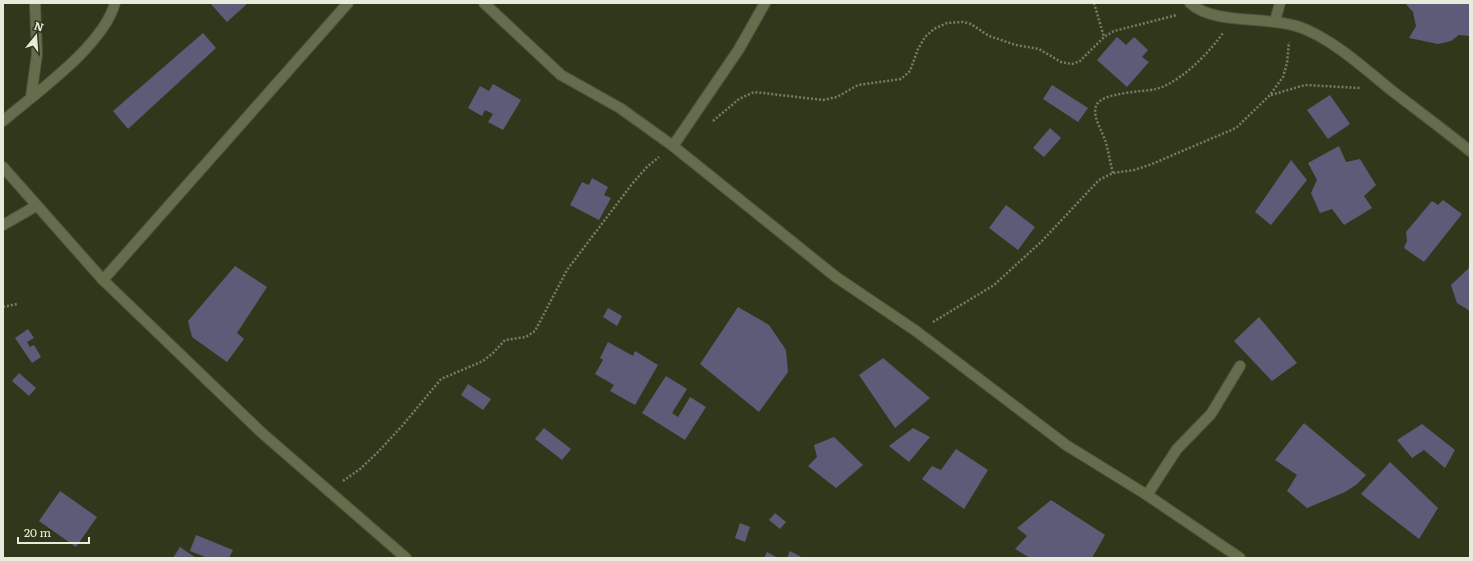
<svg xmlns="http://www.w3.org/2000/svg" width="1473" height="561" viewBox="0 0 1473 561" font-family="Literata,serif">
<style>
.building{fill:#5d5b78}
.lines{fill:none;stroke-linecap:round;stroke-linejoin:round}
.service-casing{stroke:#4d553b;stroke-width:12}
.minor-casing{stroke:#4d553b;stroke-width:12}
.tertiary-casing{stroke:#4d553b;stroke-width:12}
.path{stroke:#757d65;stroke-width:2.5;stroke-dasharray:2 2;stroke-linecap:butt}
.service{stroke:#646e4d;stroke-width:10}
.minor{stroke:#646e4d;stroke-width:10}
.tertiary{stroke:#646e4d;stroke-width:10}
</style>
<rect width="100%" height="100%" fill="#30381c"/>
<g class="building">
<path d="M210,3H248L227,22Z"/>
<path d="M1405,3H1470V36L1459,35L1451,41L1438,44L1409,38L1416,26L1413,12Z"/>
<path d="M203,33L216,48L128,129L113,111Z"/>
<path d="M1117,37L1126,45L1134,37L1148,50L1142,57L1149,62L1127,87L1097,60Z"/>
<path d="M493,84L521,100L503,130L488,122L493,114L485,110L482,116L468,108L480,86L489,91Z"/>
<path d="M1052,85L1088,108L1078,122L1043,99Z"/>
<path d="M1330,95L1350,124L1328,139L1307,110Z"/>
<path d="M1050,128L1061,138L1044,157L1033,148Z"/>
<path d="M1339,146L1346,162L1360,159L1376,185L1364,196L1372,208L1344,225L1332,209L1320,213L1311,193L1317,180L1308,163Z"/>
<path d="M1291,160L1307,180L1271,225L1255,212Z"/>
<path d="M592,178L608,187L604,195L611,198L599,220L570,205L582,182L589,185Z"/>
<path d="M1443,200L1462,214L1424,262L1404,248L1407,241L1406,232L1432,201L1438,205Z"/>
<path d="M1006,205L1035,227L1018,250L989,228Z"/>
<path d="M235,266L267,287L237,333L244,339L227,362L192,337L188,321Z"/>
<path d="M1470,267V311L1457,303L1451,285Z"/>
<path d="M738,307L769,325L786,350L788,372L759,412L700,364Z"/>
<path d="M608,308L622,316L617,326L603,317Z"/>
<path d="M1259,317L1297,363L1272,381L1234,341Z"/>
<path d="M28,329L34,338L27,342L30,347L34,345L41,357L32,363L15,338Z"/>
<path d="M608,342L633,356L635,351L658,365L635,405L610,391L614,385L595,374L603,360L600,358Z"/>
<path d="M883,358L930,398L895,428L859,375Z"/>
<path d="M19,373L36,388L29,396L12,381Z"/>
<path d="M666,376L687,389L672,413L678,417L690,397L706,407L685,440L642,413Z"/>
<path d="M468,384L491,399L483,410L461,395Z"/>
<path d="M1304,423L1366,475L1356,485L1345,492L1307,508L1287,491L1297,475L1275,460Z"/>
<path d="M1422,424L1455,450L1445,468L1424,450L1412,458L1397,440Z"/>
<path d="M544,428L571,449L562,460L535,439Z"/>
<path d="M913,428L930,437L909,462L889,446Z"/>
<path d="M834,437L863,465L836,488L808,466L817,457L814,445Z"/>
<path d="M956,449L988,470L964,509L922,479L932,466L941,470Z"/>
<path d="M1390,462L1438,508L1419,539L1361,494Z"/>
<path d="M60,491L97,517L76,547L39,521Z"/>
<path d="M1051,500L1105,535L1092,558H1030L1015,549L1027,536L1017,528Z"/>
<path d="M775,513L786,522L780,529L769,520Z"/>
<path d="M740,523L750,527L745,542L735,538Z"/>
<path d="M196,535L233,550L229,558H208L190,551Z"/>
<path d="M180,547L196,558H173Z"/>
<path d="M790,551L803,558H787Z"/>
<path d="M767,552L778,558H764Z"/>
</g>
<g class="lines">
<defs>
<g id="service">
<path d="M31,97L37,54L35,3"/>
<path d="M3,121C37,92 103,46 115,3"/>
</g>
<g id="minor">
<path d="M484,3L561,75L620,108L673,146L836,277L916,331L1066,445L1147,495L1240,558"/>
<path d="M1190,3C1216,27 1274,14 1307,30C1338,44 1364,68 1391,90C1417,110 1444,130 1470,151"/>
<path d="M1275,21L1280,3"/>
<path d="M673,146L739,49L765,3"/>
<path d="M3,225L36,206"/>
<path d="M103,280L348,3"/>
<path d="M1147,495L1177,449L1211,414L1240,366"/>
</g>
<path id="tertiary" d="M3,167L103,280L262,433L406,558"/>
</defs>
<use href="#service" class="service-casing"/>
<use href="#minor" class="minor-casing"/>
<use href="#tertiary" class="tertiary-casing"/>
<g class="path">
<path d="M1094,3L1104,37"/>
<path d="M1271,95L1305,85L1360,88"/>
<path d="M713,121L739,99L754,92L823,100L837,97L858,85L901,79L910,71L918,49L925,37L934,29L947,23L963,22L971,24L989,36L1016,45L1039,49L1061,62L1072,64L1080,61L1104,37L1114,31L1177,15"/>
<path d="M1113,173C1110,163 1109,153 1106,143C1103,132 1092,117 1096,106C1101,92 1143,92 1156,89C1181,82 1208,54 1223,33"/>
<path d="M3,307L17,304"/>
<path d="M933,322L994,285L1042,241L1099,180L1113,173L1134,170L1152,164L1236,128L1270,95L1283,77L1287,63L1289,42"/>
<path d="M343,481L360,469L378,452L402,426L441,379L483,361L493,353L505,340L526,337L535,331L567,270L632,184L647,167L659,157"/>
</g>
<use href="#service" class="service"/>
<use href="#minor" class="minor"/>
<use href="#tertiary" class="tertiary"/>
</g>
<rect width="1473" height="561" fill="none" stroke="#e6ecdb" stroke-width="8"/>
<g transform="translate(36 36) rotate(17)" stroke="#30381c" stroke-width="3" paint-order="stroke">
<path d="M0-3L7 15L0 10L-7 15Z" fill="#e6ecdb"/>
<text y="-6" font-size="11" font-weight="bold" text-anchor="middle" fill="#e6ecdb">N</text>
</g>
<path d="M18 537v6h71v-6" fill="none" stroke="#e6ecdb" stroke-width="2"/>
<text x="24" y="537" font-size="12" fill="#e6ecdb" stroke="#30381c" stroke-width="3" paint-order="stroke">20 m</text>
</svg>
